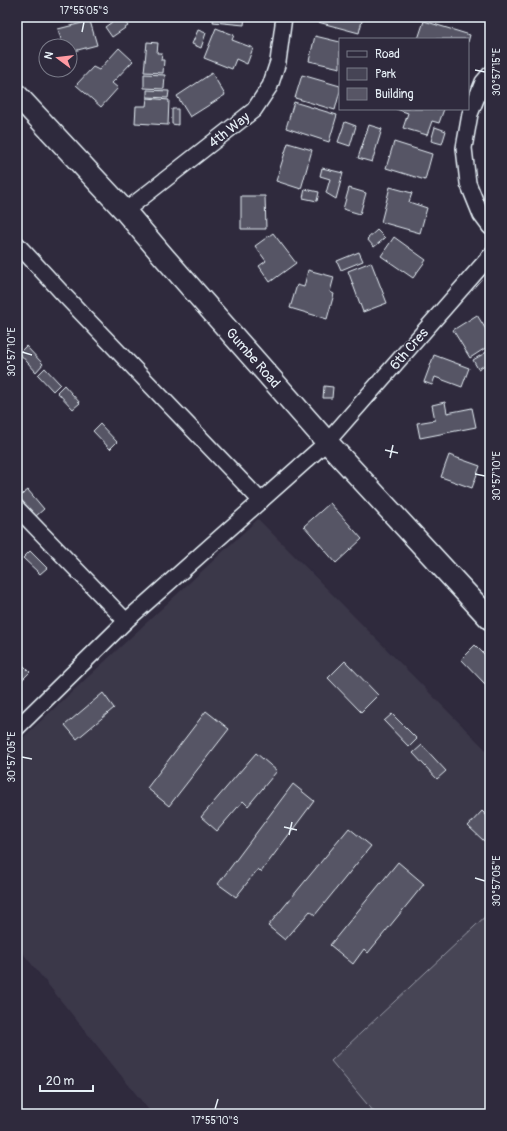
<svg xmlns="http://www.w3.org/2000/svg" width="507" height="1131" viewBox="0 0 507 1131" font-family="Pangolin,sans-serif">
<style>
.built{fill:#3b3749}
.green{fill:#464455;stroke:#979aa6}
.building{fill:#575565;stroke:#e8f1f8}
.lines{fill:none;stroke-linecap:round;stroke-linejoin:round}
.street-casing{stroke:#e8f1f8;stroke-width:18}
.secondary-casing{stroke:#e8f1f8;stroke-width:24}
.street{stroke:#2f2a3d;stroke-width:15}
.secondary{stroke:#2f2a3d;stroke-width:21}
.ticks{fill:none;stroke:#e8f1f8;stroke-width:1.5}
.labels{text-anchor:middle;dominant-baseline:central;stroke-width:3;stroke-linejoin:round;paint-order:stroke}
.street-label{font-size:14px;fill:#e8f1f8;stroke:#2f2a3d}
.neatline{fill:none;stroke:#e8f1f8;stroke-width:1.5}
.ticks-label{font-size:10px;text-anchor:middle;fill:#e8f1f8}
</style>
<rect width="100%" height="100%" fill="#2f2a3d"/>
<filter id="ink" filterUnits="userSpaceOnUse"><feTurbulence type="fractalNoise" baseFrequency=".025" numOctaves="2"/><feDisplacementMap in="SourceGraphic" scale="8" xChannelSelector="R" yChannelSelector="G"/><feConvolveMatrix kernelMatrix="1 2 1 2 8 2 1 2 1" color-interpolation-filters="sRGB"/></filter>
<g filter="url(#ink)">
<path class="built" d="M258,519L490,754V1114H152L17,946V743Z"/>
<path class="green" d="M490,912V1114H376L367,1104L331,1061Z"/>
<g class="building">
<path d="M119,17H122L128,26L112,37L105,27Z"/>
<path d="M214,17H245L244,25L213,22Z"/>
<path d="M319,17H363L359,33L318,22Z"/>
<path d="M90,21L97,45L70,52V46H63L58,29Z"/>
<path d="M424,21L470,35L468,42V39H418Z"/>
<path d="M216,28L234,35L232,40L253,48L247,64L236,59L232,69L204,58Z"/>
<path d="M198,30L206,33L201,48L192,44Z"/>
<path d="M315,36L340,42V68L309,61Z"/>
<path d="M147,42L158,43L157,53H162L161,60H164L163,73L144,72Z"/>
<path d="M119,48L133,61L112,83L118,88L101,107L76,85L93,67L99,70Z"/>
<path d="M212,73L225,95L190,117L177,96Z"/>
<path d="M144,74L165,75L164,89L144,88Z"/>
<path d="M302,75L340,86V91L335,110L295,98Z"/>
<path d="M147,90L169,91L168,98L147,97Z"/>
<path d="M147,98L169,100L168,125L135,123L136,106H146Z"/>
<path d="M294,102L337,115L329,142L286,128Z"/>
<path d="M172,109H178V125L172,124Z"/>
<path d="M396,109H444L439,123L432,121L427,135L403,128L408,113Z"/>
<path d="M345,122L356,126L350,146L338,142Z"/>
<path d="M369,125L382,129L372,162L358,158Z"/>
<path d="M435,127L446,131L442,144L431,141Z"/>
<path d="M394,142L432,154L425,180L386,168Z"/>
<path d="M288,143L312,150L301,189L276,181Z"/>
<path d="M322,168L343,173L336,199L326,193L330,179L320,176Z"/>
<path d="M390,187L412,193L409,202L427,208L420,233L381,222Z"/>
<path d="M349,188L366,193L360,214L343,209Z"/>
<path d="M305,189L319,192L317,201L303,198Z"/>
<path d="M241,196H265L266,229H241Z"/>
<path d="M377,230L385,238L374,247L367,239Z"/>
<path d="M273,233L296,263L270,282L259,266L266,261L255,246Z"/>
<path d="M394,237L426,260L413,278L381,256Z"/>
<path d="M359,252L363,261L341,270L337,261Z"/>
<path d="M371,262L387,303L363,312L348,271Z"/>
<path d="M308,270L334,277L330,292L334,294L327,319L290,308L297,285L304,287Z"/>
<path d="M477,315L490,336V345L470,358L453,330Z"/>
<path d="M26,346L43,364L36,372L19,353Z"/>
<path d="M490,350V362L478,369L473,360Z"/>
<path d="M434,355L469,368L462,387L435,377L432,385L424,382Z"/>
<path d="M45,368L60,384L53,391L38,375Z"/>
<path d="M64,385L80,403L73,409L57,392Z"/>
<path d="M324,386L333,387L332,398H323Z"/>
<path d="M445,402L447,413L472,408L476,427L420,438L417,423L435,420L432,405Z"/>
<path d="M100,424L117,442L110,449L93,431Z"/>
<path d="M449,455L480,466L472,488L441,477Z"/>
<path d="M28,490L44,509L35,517L19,497Z"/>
<path d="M330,503L362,539L336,563L304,526Z"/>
<path d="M30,551L47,568L40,574L23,558Z"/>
<path d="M475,645L490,660V679L485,684L461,659Z"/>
<path d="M345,661L378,695L361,712L328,678Z"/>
<path d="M21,663L30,672L17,685V667Z"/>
<path d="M103,693L114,708L77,739L65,725Z"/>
<path d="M206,711L229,729L169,806L147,788Z"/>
<path d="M392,714L417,739L409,747L384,721Z"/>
<path d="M422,745L446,771L437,779L413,753Z"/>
<path d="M256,753L277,771L248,806L243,801L217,831L201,817Z"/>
<path d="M293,784L314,801L261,872L258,869L236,897L218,884Z"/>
<path d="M482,811L490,819V835L484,841L468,826Z"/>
<path d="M349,828L371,846L315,915L310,911L285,940L268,926Z"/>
<path d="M398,862L424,884L368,953L364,949L353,964L330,945Z"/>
</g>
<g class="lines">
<defs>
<g id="street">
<path d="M490,74L483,82L470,114L464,148L468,183L481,215L490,227"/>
<path d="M125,211L254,110L270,86L278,62L284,17"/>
<path d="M17,244L65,296L261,501"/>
<path d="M17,508L126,621"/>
<path d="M17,728L126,621L327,442L490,256"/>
</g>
<path id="secondary" d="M17,95L125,211L164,257L327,442L490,619"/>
</defs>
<use href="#street" class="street-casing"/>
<use href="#secondary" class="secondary-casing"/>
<use href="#street" class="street"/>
<use href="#secondary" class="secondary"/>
</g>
</g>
<path class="ticks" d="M82,32L84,22M475,70L485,72M22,352L32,355M385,450L398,453M390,458L393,445M475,474L485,476M22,757L32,759M284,827L297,830M289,835L292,822M475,878L485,881M215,1109L218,1099"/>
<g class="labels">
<g class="street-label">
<text transform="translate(229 130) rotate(-38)">4th Way</text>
<text transform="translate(409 349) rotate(-49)">6th Cres</text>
<text transform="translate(253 358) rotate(49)">Gumbe Road</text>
</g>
</g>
<rect width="507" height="1131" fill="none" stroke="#2f2a3d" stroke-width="44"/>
<rect x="339" y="38" width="130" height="72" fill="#2f2a3d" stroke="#797a88"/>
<rect x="347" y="51" width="20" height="6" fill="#2f2a3d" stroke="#797a88"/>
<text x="375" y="58" font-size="12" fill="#e8f1f8">Road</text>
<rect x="347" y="68" width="20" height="12" fill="#464455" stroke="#797a88"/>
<text x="375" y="78" font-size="12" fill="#e8f1f8">Park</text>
<rect x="347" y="88" width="20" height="12" fill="#575565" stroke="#797a88"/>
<text x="375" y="98" font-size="12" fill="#e8f1f8">Building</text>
<g transform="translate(58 58) rotate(285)"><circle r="19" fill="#2f2a3d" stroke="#797a88"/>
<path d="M0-3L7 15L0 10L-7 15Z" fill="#ff9aa2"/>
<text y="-6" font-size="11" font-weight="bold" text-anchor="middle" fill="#e8f1f8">N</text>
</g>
<path d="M40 1085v6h53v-6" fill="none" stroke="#e8f1f8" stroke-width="2"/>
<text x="46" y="1085" font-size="12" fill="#e8f1f8" stroke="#2f2a3d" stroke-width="3" paint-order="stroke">20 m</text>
<rect x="22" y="22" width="463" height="1087" class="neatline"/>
<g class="ticks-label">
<text x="84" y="14">17°55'05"S</text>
<text transform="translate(496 72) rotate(-90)" y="4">30°57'15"E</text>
<text transform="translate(11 352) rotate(-90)" y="4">30°57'10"E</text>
<text transform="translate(496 476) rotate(-90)" y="4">30°57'10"E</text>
<text transform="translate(11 757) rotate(-90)" y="4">30°57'05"E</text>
<text transform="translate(496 881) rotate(-90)" y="4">30°57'05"E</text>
<text x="215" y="1124">17°55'10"S</text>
</g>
</svg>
